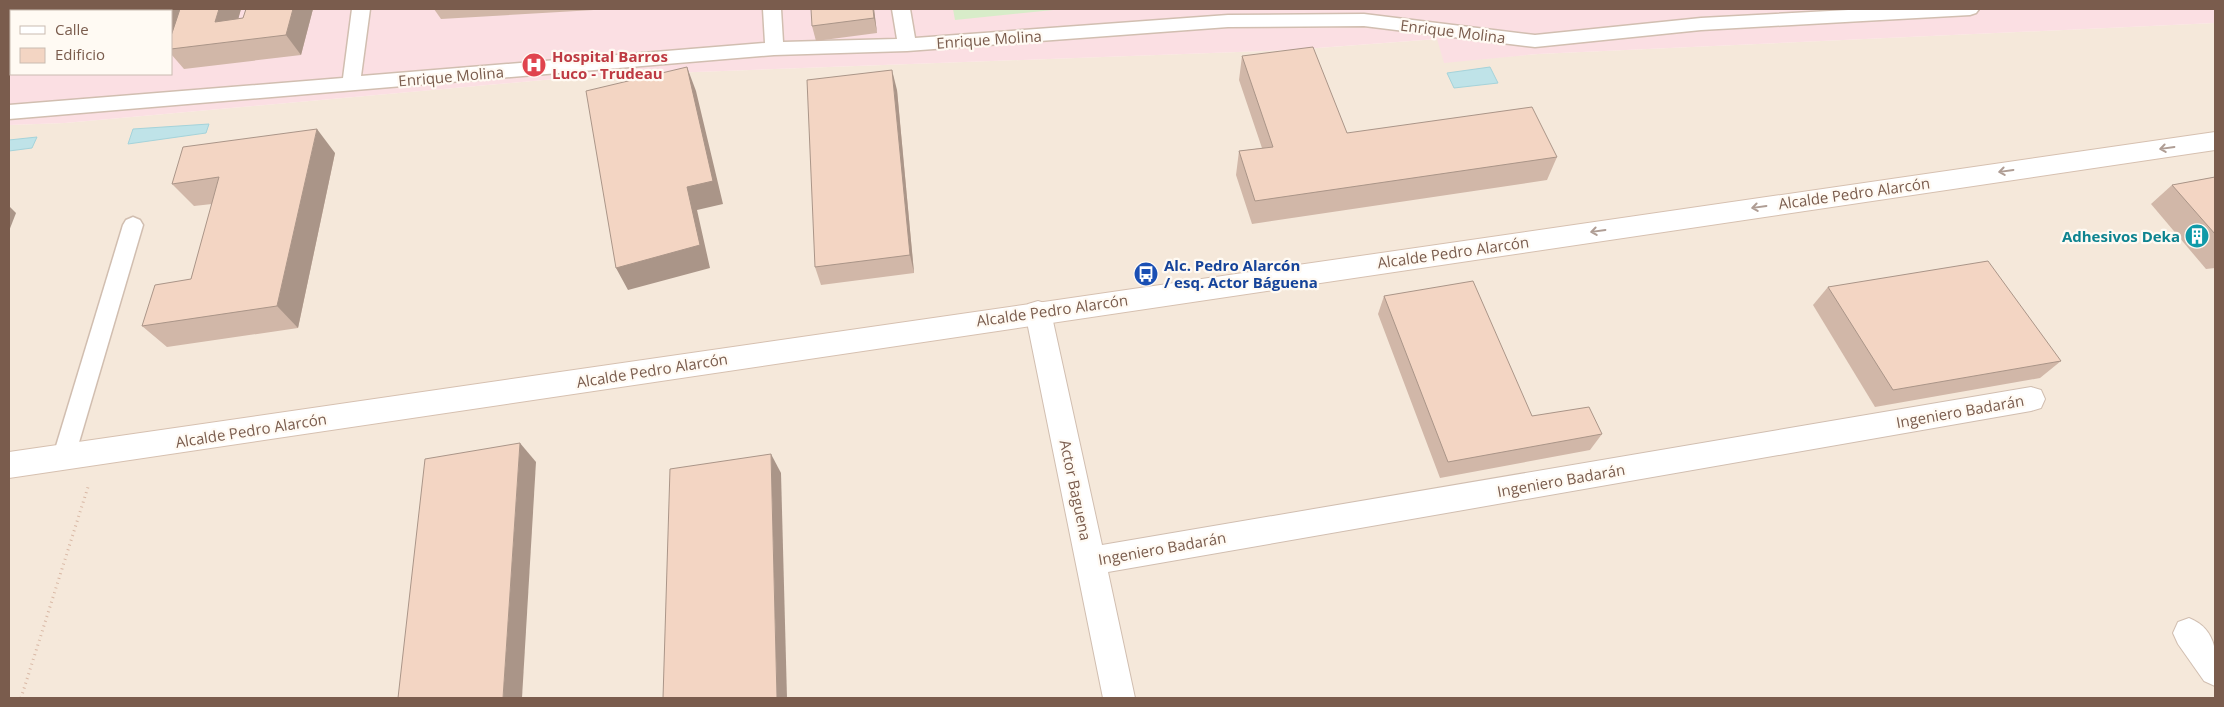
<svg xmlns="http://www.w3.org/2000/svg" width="2224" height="707" viewBox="0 0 2224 707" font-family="'Open Sans',sans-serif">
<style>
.residential{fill:#f5e8da}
.medical{fill:#fbdfe3;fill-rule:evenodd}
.green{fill:#d8ecc9}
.water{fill:#bfe3e8;stroke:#a5d3da}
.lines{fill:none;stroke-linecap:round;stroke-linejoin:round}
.lane-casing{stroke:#d1beb0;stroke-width:3}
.street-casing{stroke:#d1beb0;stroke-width:2}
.secondary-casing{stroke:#d6c0b0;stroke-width:2}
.path{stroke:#d9b8a5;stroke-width:3;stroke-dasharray:1 4;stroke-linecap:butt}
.lane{fill:#fff;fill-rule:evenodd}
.street{fill:#fff;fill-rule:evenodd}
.secondary{fill:#fff;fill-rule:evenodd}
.wall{fill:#d1b7a8}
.shaded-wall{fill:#aa9588}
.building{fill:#f3d5c3;stroke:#aa9588}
.oneway{stroke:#af9d94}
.labels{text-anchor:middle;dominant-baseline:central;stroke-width:4.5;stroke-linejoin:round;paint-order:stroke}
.street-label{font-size:15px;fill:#7a5c4d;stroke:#fffaf3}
.health-label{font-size:15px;font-weight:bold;fill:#be3a42;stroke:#fffaf3;text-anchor:start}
.culture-label{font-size:15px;font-weight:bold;fill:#0d838f;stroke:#fffaf3;text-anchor:end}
.transit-label{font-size:15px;font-weight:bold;fill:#164399;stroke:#fffaf3;text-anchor:start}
</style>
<rect width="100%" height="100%" fill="#fdf6ec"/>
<path class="residential" d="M2215,23V698H9V125L65,123L588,76L1291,50L1438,39L1445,62L1538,54Z"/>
<path class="medical" d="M9,9H2215V23L1538,54L1444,63L1437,39L1291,50L588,76L65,123L9,125ZM11,11H171V74H11Z"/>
<path class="green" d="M953,9H1063L955,20Z"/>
<g class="water">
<path d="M1490,67L1498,83L1454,88L1447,73Z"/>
<path d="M209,124L206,133L128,144L133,129Z"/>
<path d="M37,137L32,148L9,151V140Z"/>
</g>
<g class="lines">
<defs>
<g id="lane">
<path d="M352,9H370L361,76L765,43L763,9H781L783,42L897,39L892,9H910L915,38L1228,15L1364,14L1535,35L1701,18L1867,9H1979L1976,13L1970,15L1701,30L1535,47L1364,26L1228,27L907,51L774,55L9,119V105L343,78Z"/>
<path d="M133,217L140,220L143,225L75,456L72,463L64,466L56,463L53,456L123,225L126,220Z"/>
</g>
<g id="street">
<path d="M1038,301L1048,304L1051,312L1102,545L2031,387L2041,390L2045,399L2041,408L2031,411L1108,572L1135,698H1103L1025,312L1028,304Z"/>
<path d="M2189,618C2219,630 2217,658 2215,686L2204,681L2178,644L2173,633L2178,622Z"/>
</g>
<path id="secondary" d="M2215,132V150L9,478V452Z"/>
</defs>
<use href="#lane" class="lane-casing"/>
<use href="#street" class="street-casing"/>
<use href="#secondary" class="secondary-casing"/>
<path class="path" d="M21,698L88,487"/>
<use href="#lane" class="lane"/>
<use href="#street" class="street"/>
<use href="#secondary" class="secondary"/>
</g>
<g class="wall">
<path d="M9,9H241L238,19L243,18L246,9H313L301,55L184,69L171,54V11H11V64H9Z"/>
<path d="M434,9H611L441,19Z"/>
<path d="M874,9L877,33L816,41L812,26Z"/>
<path d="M1242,56L1347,133L1557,157L1547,180L1252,224L1236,175L1239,151L1262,148L1239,80Z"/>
<path d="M897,90L914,273L821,285L815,267Z"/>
<path d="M335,153L298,328L167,347L142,326L191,279L212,204L194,206L172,184Z"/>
<path d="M2215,177V268L2206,269L2151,204L2172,185Z"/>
<path d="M1828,287L2061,361L2040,378L1875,407L1813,305Z"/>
<path d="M1384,296L1532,416L1602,434L1590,450L1440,478L1378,314Z"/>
</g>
<g class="shaded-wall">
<path d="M155,9H184L171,43V11H154Z"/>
<path d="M219,9H241L232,42L215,22Z"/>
<path d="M293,9H313L301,55L286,35Z"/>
<path d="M873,9H874L877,33L874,18Z"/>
<path d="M687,67L696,91L723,204L697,210L710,268L628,290L616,268L687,187Z"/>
<path d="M892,70L897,90L914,273L910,255Z"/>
<path d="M317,129L335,153L298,328L277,306Z"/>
<path d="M9,206L16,213L9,231Z"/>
<path d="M520,443L536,462L522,698H503Z"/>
<path d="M771,454L781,473L787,698H777Z"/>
</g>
<g class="building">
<path d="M9,9H155L154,11H11V36L9,37Z"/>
<path d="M180,9H219L215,22L243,18L246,9H293L286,35L171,49V36Z"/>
<path d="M811,9H873L874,18L812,26Z"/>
<path d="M1313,47L1347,133L1532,107L1557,157L1255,201L1239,151L1273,147L1242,56Z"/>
<path d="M687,67L713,181L687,187L700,245L616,268L586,91Z"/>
<path d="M892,70L910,255L815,267L807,80Z"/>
<path d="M317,129L277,306L142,326L155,285L191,279L219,177L172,184L183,147Z"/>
<path d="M2215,177V234L2172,185Z"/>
<path d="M1988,261L2061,361L1893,390L1828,287Z"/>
<path d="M1473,281L1532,416L1589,407L1602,434L1448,462L1384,296Z"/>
<path d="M520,443L503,698H398L425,459Z"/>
<path d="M771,454L777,698H663L670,469Z"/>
</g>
<defs><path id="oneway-shaft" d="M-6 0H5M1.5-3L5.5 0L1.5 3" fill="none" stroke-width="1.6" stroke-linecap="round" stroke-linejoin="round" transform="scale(1.25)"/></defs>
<g class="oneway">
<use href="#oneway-shaft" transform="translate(2167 148) rotate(172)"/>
<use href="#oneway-shaft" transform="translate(2006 171) rotate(172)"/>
<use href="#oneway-shaft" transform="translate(1759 207) rotate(172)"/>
<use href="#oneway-shaft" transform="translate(1598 231) rotate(172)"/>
</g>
<defs>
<symbol id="hospital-disc" viewBox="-11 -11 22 22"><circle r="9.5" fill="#e0444e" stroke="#fffaf3"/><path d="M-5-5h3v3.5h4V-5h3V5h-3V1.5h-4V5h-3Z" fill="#fff"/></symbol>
<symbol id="building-disc" viewBox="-11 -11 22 22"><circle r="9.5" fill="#0f9aa8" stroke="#fffaf3"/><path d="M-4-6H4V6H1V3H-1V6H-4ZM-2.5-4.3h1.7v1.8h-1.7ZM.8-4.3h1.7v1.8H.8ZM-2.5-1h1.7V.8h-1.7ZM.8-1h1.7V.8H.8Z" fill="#fff"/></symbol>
<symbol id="bus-disc" viewBox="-11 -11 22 22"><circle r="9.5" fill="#1a4fb4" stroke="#fffaf3"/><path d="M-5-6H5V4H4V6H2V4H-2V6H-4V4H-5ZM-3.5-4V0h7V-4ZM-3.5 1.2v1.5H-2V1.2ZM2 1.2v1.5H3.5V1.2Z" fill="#fff"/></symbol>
</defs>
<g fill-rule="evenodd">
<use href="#hospital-disc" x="520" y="51" width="28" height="28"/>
<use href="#building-disc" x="2183" y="222" width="28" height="28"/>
<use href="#bus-disc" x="1132" y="260" width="28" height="28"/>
</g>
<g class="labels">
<g class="street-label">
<text transform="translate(1453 31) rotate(7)">Enrique Molina</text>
<text transform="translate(989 39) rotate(-4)">Enrique Molina</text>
<text transform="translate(451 76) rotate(-5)">Enrique Molina</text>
<text transform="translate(1854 193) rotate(-8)">Alcalde Pedro Alarcón</text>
<text transform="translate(1453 252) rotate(-8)">Alcalde Pedro Alarcón</text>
<text transform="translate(1052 310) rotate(-8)">Alcalde Pedro Alarcón</text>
<text transform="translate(652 370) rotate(-9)">Alcalde Pedro Alarcón</text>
<text transform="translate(1960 411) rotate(-10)">Ingeniero Badarán</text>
<text transform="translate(251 430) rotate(-9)">Alcalde Pedro Alarcón</text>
<text transform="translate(1561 480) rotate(-10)">Ingeniero Badarán</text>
<text transform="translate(1076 490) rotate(78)">Actor Baguena</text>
<text transform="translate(1162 548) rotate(-10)">Ingeniero Badarán</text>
</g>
<g class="health-label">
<text x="552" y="56">Hospital Barros<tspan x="552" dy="17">Luco - Trudeau</tspan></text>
</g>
<g class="culture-label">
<text x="2180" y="236">Adhesivos Deka</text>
</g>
<g class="transit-label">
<text x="1164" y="265">Alc. Pedro Alarcón<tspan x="1164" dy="17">/ esq. Actor Báguena</tspan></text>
</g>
</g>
<rect width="2224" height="707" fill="none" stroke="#7a5c4d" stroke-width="20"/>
<rect x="10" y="10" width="162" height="65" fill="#fffaf3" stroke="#cabbb1"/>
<rect x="20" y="26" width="25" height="8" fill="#ffffff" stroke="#cabbb1"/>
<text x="55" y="35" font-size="15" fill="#7a5c4d">Calle</text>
<rect x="20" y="48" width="25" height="15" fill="#f3d5c3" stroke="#cabbb1"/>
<text x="55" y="60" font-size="15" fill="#7a5c4d">Edificio</text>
</svg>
